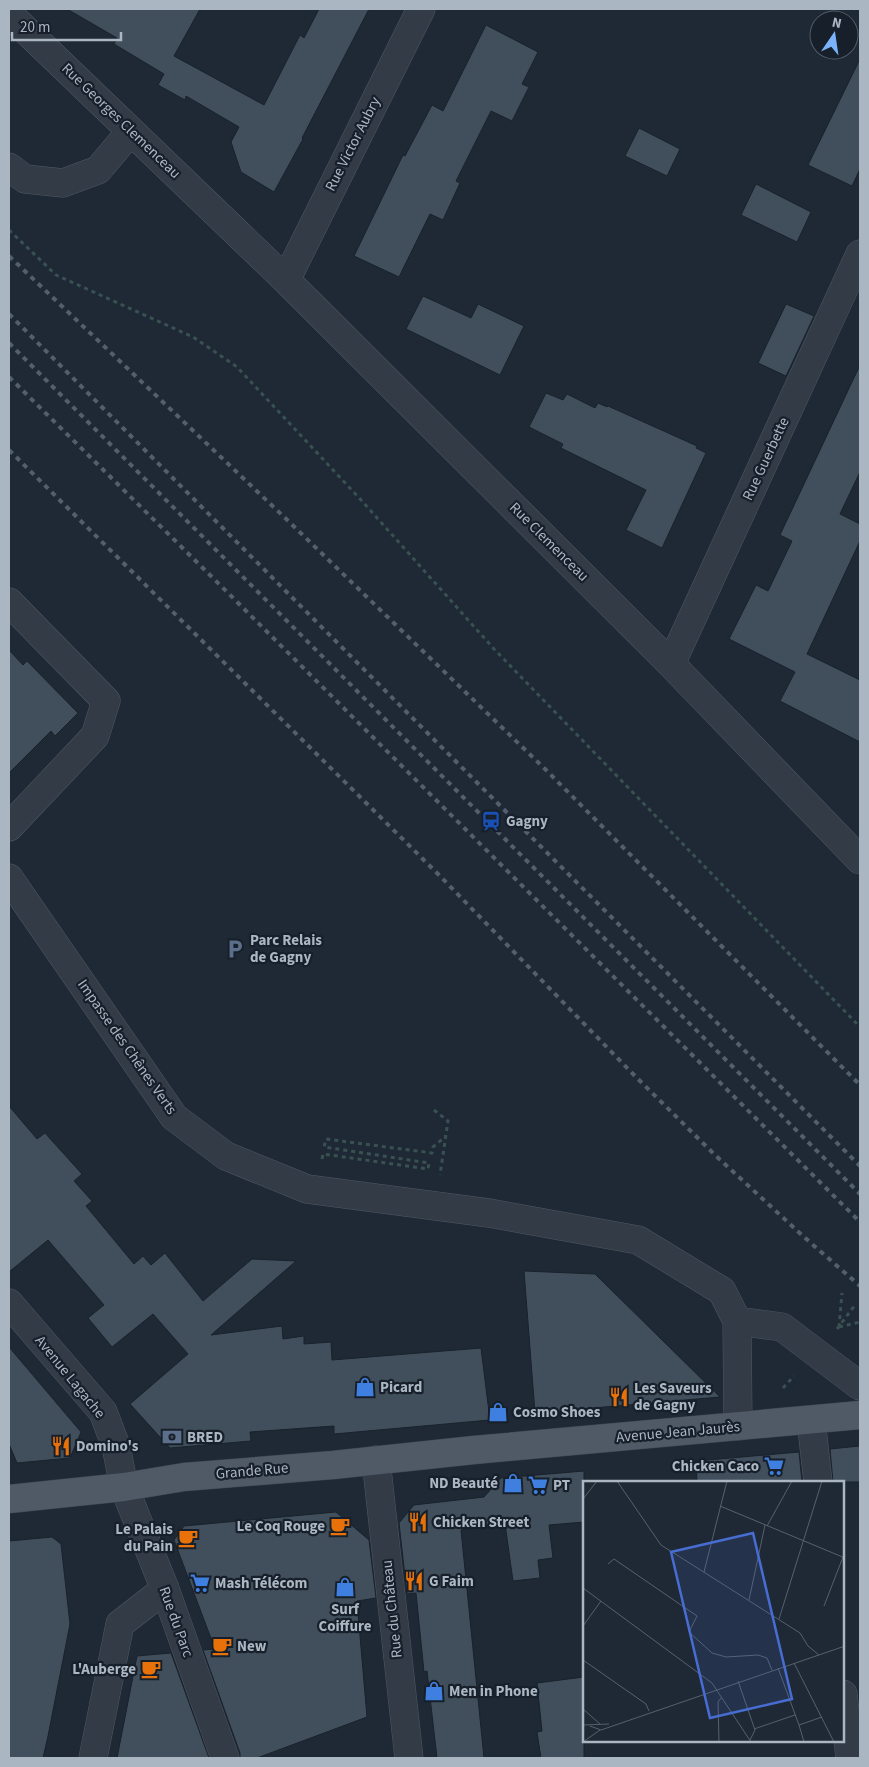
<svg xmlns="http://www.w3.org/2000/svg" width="869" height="1767" viewBox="0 0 869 1767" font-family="'Source Sans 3',sans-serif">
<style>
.building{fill:#414f5d;stroke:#19222c}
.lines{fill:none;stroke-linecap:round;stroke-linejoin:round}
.minor-casing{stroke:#4f5964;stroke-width:29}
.major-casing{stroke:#3b444f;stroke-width:29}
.path{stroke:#3a5151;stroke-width:3;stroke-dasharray:4 4;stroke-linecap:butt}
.minor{stroke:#323b46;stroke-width:28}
.major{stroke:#4f5a66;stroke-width:28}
.rail{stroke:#535f6d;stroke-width:4;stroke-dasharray:5 5;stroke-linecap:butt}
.labels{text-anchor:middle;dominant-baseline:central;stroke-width:4.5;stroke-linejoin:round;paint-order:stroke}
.street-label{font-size:15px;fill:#abb6c3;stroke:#17202a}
.poi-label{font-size:15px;font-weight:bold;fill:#abb6c3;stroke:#17202a;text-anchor:start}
.inset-road{fill:none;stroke:#56616e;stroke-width:1}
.view{fill:#486dd2;fill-opacity:0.15;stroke:#486dd2;stroke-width:2.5}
.inset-edge{fill:none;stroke:#abb6c3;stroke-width:2.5}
</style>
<rect width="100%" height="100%" fill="#1e2935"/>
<g class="building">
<path d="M67,9H200L174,56L264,105L300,35L304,38L319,9H369L302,138L303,139L274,192L241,172L231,142L239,127L186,96L185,100L158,85L164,74L114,44L117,38Z"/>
<path d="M486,25L538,52L522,84L529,87L512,121L491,111L456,181L460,183L443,220L430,214L399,277L354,256L403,155L405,156L432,105L443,111Z"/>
<path d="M860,59V169L852,186L808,165Z"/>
<path d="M639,128L680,149L667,176L625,156Z"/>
<path d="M756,184L811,212L797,242L741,215Z"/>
<path d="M423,296L471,318L478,304L524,326L500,375L406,329Z"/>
<path d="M786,304L814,316L786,376L758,363Z"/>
<path d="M860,365V472L840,514L860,524V541L807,654L860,680V742L780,701L795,672L729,639L756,585L768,591L792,541L780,535Z"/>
<path d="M546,393L563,400L567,394L595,408L598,403L607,407L608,406L697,446L696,448L706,453L662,548L626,530L646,490L561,448L563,444L529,427Z"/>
<path d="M9,650L23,665L27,661L78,713L55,736L51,731L9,773Z"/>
<path d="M9,1106L37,1139L45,1133L82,1174L74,1181L92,1201L86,1206L134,1264L143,1256L151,1265L165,1253L203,1301L252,1259L296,1261L211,1335L282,1326L283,1339L304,1336V1344L331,1342L332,1360L481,1348L490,1420L334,1434V1426L250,1432L251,1441L170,1448L130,1404L188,1354L153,1314L112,1347L88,1318L104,1305L48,1240L9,1272Z"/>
<path d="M524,1271L595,1274L720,1397L535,1413Z"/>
<path d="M9,1347L81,1432L70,1458L17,1463L9,1444Z"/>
<path d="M860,1446V1482H833L830,1449Z"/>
<path d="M799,1452L802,1482H697L696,1461Z"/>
<path d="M584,1471V1522L549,1525L553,1558L538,1560L540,1578L513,1581L505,1524L461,1530L484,1758H437L427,1671L424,1672L416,1593L407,1594L399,1523L414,1505L484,1497L501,1478Z"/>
<path d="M336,1512L369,1540L376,1598L357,1601L367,1717L257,1758H240V1753L203,1650L215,1649L174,1540L184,1526Z"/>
<path d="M52,1537L61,1544L70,1624L48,1736L43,1758H9V1541Z"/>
<path d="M171,1653L209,1758H117L137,1656Z"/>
<path d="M584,1677V1758H541L537,1732L542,1731L537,1683Z"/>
</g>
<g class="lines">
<defs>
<g id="minor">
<path d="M9,14L286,280L671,664L860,860"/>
<path d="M9,167L25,179L63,183L98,170L131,131"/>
<path d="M286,280L421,9"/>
<path d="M9,602L106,701L95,736L9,827"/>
<path d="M671,664L860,254"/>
<path d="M9,878L174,1117L226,1156L307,1189L489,1213L638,1240L722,1291L737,1321L738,1426"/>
<path d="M9,1303L103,1412L116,1446L124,1487L165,1589L225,1758"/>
<path d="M737,1321L782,1327L860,1386"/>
<path d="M811,1420L818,1482"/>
<path d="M376,1460L409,1758"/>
<path d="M843,1694L850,1758"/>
<path d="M93,1758L120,1624L165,1589"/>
</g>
<path id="major" d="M9,1499L124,1487L184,1477L333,1465L474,1450L860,1415"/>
</defs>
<use href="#minor" class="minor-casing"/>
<use href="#major" class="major-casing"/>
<g class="path">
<path d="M9,230L56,275L193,337L237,367L362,501L494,649L860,1027"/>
<path d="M434,1110L448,1121L440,1175"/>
<path d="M322,1159L323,1154L428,1169L429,1163L324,1147L326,1139L432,1153L433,1147L446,1136"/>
<path d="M839,1327L842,1293"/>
<path d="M839,1327L860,1322"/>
<path d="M837,1329L855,1305"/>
<path d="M783,1388L794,1376"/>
</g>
<use href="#minor" class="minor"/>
<use href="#major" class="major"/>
<g class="rail">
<path d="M9,256L282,515L545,769L860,1085"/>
<path d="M9,314L860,1166"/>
<path d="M9,343L860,1194"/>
<path d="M9,377L214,579L860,1222"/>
<path d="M9,450L438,874L634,1075L715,1155L804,1237L860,1286"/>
</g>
</g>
<defs>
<symbol id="station-bare" viewBox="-9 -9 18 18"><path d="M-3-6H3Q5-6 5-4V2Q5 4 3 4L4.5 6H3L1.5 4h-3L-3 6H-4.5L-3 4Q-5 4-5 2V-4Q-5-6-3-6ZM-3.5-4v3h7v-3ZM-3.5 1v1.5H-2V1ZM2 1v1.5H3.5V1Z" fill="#1a4fb4" stroke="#17202a" stroke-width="2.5" paint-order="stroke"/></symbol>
<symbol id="parking-bare" viewBox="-9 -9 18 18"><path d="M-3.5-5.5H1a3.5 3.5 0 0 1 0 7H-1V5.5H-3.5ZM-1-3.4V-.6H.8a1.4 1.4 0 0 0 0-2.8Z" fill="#5c6f8a" stroke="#17202a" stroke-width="2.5" paint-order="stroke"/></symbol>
<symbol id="shop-bare" viewBox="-9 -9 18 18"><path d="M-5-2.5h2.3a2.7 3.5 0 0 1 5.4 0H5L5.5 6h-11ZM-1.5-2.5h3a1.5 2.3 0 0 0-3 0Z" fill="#3f7fe0" stroke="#17202a" stroke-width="2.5" paint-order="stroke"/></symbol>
<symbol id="restaurant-bare" viewBox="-9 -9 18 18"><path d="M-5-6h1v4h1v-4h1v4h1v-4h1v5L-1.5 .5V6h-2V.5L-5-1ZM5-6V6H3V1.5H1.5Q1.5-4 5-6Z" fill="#e8710a" stroke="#17202a" stroke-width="2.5" paint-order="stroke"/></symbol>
<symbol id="bank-bare" viewBox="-9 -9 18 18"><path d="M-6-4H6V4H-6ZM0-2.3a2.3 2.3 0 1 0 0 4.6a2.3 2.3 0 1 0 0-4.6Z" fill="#5c6f8a" stroke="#17202a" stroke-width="2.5" paint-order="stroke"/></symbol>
<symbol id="supermarket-bare" viewBox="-9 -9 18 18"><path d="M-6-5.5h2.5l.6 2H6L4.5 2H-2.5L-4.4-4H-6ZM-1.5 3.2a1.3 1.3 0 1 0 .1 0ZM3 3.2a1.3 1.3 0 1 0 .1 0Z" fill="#3f7fe0" stroke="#17202a" stroke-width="2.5" paint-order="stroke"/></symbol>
<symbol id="cafe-bare" viewBox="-9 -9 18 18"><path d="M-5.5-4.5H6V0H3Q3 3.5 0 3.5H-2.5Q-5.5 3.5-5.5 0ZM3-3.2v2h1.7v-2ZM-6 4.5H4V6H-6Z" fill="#e8710a" stroke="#17202a" stroke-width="2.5" paint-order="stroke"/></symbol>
</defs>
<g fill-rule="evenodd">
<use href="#station-bare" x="477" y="807" width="28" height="28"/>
<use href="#parking-bare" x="221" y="935" width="28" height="28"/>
<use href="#shop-bare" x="351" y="1373" width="28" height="28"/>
<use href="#restaurant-bare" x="605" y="1383" width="28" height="28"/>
<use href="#shop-bare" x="484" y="1398" width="28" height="28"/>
<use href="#bank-bare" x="158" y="1423" width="28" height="28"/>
<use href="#restaurant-bare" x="47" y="1432" width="28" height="28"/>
<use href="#supermarket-bare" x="760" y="1452" width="28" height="28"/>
<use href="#shop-bare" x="499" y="1469" width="28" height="28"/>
<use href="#supermarket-bare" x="524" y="1471" width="28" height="28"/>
<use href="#restaurant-bare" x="404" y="1508" width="28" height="28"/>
<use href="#cafe-bare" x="326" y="1512" width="28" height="28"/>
<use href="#cafe-bare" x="174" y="1524" width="28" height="28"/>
<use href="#restaurant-bare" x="400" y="1567" width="28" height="28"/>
<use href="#supermarket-bare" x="186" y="1569" width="28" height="28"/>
<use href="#shop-bare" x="331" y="1573" width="28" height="28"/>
<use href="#cafe-bare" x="208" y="1632" width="28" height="28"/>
<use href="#cafe-bare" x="137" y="1655" width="28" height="28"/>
<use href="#shop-bare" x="420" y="1677" width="28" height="28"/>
</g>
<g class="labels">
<g class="street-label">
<text transform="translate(121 121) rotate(44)">Rue Georges Clemenceau</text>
<text transform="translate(353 144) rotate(-63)">Rue Victor Aubry</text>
<text transform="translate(766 459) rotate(-65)">Rue Guerbette</text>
<text transform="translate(549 542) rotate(45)">Rue Clemenceau</text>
<text transform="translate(127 1047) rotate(55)">Impasse des Chênes Verts</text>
<text transform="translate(70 1377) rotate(51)">Avenue Lagache</text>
<text transform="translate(678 1432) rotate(-5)">Avenue Jean Jaurès</text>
<text transform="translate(252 1471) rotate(-5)">Grande Rue</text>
<text transform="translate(392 1609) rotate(-96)">Rue du Château</text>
<text transform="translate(176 1622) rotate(70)">Rue du Parc</text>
</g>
<g class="poi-label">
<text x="506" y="821">Gagny</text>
<text x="250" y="940">Parc Relais<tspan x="250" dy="17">de Gagny</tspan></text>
<text x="380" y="1387">Picard</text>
<text x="634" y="1388">Les Saveurs<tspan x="634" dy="17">de Gagny</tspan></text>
<text x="513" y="1412">Cosmo Shoes</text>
<text x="187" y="1437">BRED</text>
<text x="76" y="1446">Domino's</text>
<text x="759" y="1466" text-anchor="end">Chicken Caco</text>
<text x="498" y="1483" text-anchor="end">ND Beauté</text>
<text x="553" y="1485">PT</text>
<text x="433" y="1522">Chicken Street</text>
<text x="325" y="1526" text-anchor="end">Le Coq Rouge</text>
<text x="173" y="1529" text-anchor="end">Le Palais<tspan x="173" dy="17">du Pain</tspan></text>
<text x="429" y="1581">G Faim</text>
<text x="215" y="1583">Mash Télécom</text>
<text x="345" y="1609" text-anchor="middle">Surf<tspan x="345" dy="17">Coiffure</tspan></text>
<text x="237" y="1646">New</text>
<text x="136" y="1669" text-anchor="end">L'Auberge</text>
<text x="449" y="1691">Men in Phone</text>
</g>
</g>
<g transform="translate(583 1481)">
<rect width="261" height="261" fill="#1e2935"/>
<path class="inset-road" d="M34,0L78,64L217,152L225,165L236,174M0,18L14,0M137,25L262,77M184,45L209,0M25,83L31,78L114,135L106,151L129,172L143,176L175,174L184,177L189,189M121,91L144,0M0,107L129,202L168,261M166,119L182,44M241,125L260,76M196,138L239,0M0,145L18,120M0,179L63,223L66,230M211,182L251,261M195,187L216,244L239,236M155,200L172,249L167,259M0,228L17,243M0,244L26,243M216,244L221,261M7,245L18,249L262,165M171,248L212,234M0,261L17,249M136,261L135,221L138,217"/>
<path class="view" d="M170,52L209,218L127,237L88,71Z"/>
<rect width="261" height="261" class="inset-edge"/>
</g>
<rect width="869" height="1767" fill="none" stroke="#abb6c3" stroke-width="20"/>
<g transform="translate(834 35) rotate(13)"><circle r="24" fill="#17202a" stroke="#525c67"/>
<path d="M0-4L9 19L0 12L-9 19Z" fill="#7ab3fa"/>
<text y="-8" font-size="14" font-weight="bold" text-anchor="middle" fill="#abb6c3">N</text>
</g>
<path d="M12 32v8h109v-8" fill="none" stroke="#abb6c3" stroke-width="2.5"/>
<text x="20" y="32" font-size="15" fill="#abb6c3" stroke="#17202a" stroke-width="4" paint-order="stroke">20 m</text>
</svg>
